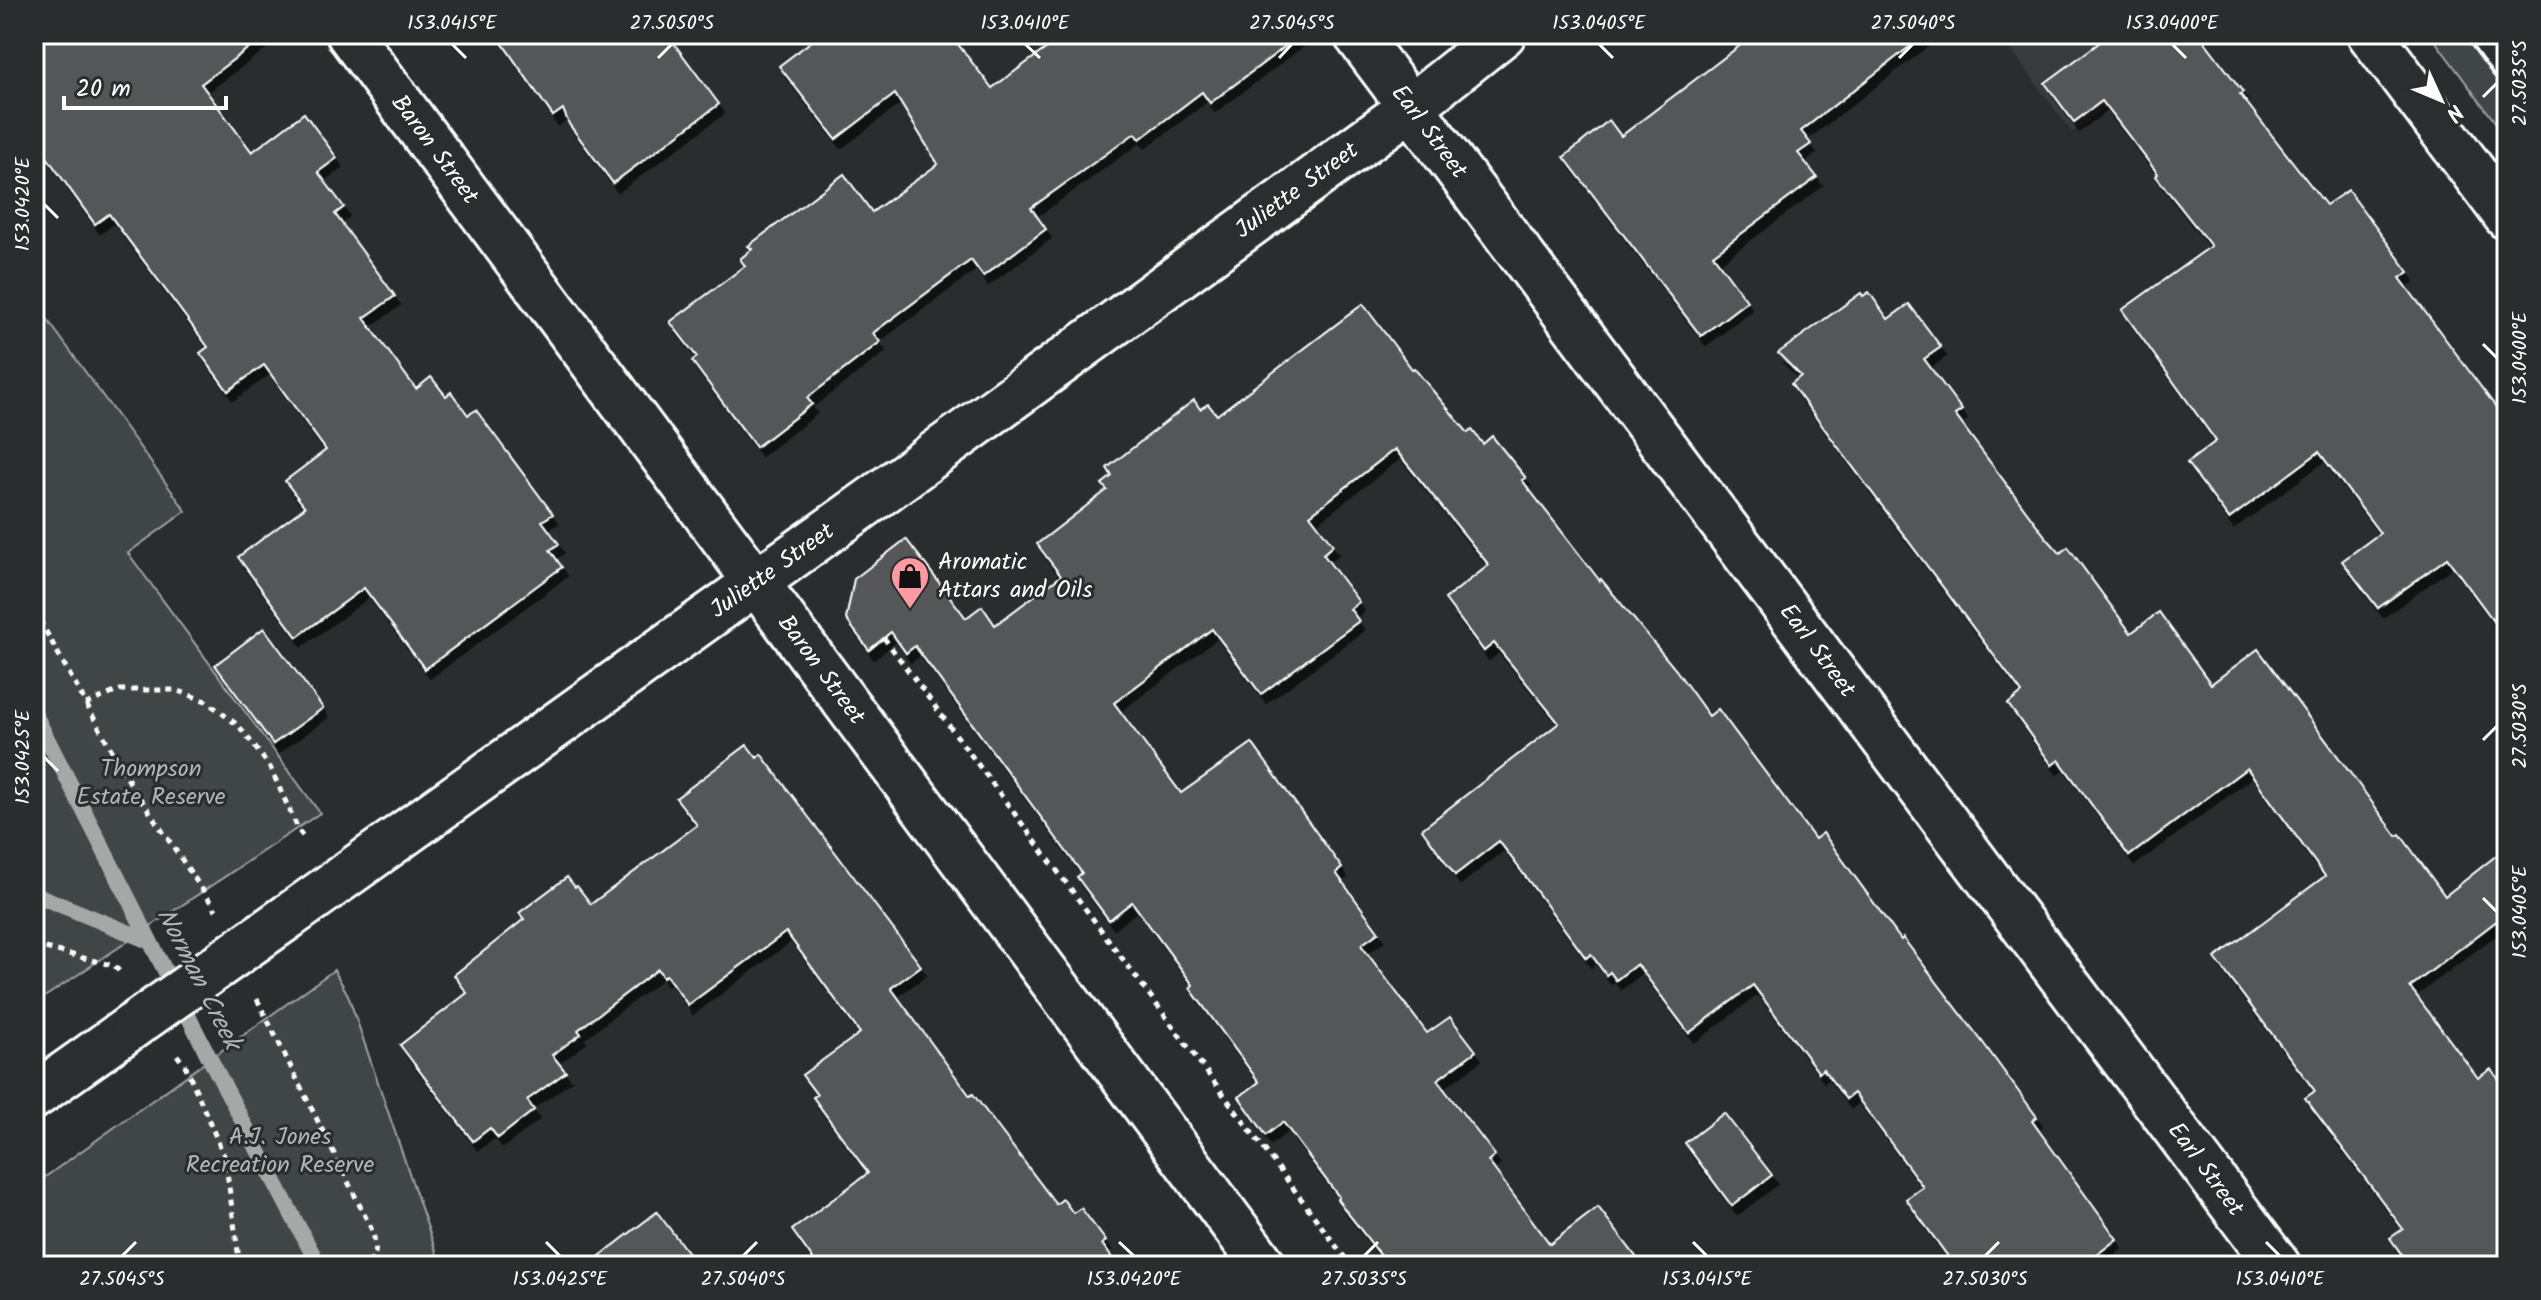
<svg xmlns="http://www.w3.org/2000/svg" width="2541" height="1300" viewBox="0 0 2541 1300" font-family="Kalam,sans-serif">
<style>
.built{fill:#373a3b}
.green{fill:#414445;stroke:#a0a2a2;stroke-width:2}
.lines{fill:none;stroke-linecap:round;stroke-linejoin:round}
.stream{stroke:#a6a7a7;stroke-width:16}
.building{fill:#555758;stroke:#fff;stroke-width:2;filter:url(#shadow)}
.lane-casing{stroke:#fff;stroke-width:38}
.street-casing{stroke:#fff;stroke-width:50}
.secondary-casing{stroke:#fff;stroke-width:50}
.path{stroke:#fff;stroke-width:5;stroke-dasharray:6 6;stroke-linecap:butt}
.lane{stroke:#2a2d2e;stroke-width:32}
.street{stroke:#2a2d2e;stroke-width:44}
.secondary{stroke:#2a2d2e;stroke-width:44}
.secondary-bridge-casing{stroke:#fff;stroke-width:50;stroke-linecap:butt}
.secondary-bridge{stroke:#2a2d2e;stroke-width:44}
.ticks{fill:none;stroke:#fff;stroke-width:3}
.labels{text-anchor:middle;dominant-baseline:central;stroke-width:6;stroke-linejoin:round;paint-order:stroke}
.street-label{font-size:24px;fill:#fff;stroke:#2a2d2e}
.poi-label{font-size:24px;fill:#fff;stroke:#2a2d2e;text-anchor:start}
.park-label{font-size:24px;fill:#b3b4b5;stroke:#2a2d2e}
.water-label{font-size:26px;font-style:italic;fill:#b4b6b6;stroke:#2a2d2e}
.neatline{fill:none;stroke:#fff;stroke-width:3}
.ticks-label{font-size:20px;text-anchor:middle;fill:#fff}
</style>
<defs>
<filter id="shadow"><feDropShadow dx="5" dy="9" stdDeviation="0" flood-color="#0009"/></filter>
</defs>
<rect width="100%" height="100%" fill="#2a2d2e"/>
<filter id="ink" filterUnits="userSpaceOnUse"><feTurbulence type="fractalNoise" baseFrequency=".0125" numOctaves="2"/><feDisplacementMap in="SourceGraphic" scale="16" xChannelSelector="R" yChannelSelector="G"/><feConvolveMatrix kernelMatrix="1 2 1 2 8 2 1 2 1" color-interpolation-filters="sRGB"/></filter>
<g filter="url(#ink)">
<path class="built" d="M1999,34H2203L2072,132Z"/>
<g class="green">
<path d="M2430,34H2507V138Z"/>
<path d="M34,301L186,511L128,553L320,813L34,1004Z"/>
<path d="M334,970L348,995L441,1266H34V1185Z"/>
</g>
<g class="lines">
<g class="stream">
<path d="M34,713L209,1057L319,1266"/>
<path d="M34,894L149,941"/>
</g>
</g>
<g class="building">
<path d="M34,34H267L201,84L252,152L304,113L337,158L318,172L344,207L335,214L395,296L364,318L416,389L431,377L446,396L451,392L468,415L476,410L553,514L542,521L559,544L550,550L562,567L425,669L364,588L297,637L238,557L305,507L285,481L326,450L264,365L228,391L200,353L208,347L109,214L95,224L34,139Z"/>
<path d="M496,34H667L719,104L613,183L569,124L563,109L553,116Z"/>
<path d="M821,34H950L992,88L1066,34H1302L1210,103L1202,92L1140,139L1135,133L1031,208L1046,229L983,276L971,260L873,333L880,342L807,398L812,404L756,447L692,361L697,357L670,322L745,266L740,259L752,249L748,246L844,174L872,212L938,164L895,94L836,139L779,66Z"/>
<path d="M1755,34H1926L1801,131L1811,144L1798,153L1817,177L1713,255L1747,301L1701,336L1564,157L1609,120L1621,136Z"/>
<path d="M2111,34H2199L2243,92L2240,94L2326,205L2348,190L2409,272L2400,278L2507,422V639L2447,558L2378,608L2342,561L2380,533L2319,452L2229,519L2187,463L2216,441L2122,310L2211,246L2156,176L2158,174L2102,101L2074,122L2045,83Z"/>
<path d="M1869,292L1888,319L1909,304L1941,347L1924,359L1962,410L1955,415L2045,536L2060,553L2068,547L2131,633L2159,612L2211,684L2258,649L2397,836L2400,834L2445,896L2507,847V913L2410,987L2478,1078L2491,1069L2507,1090V1249L2483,1266H2410L2390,1238L2403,1229L2305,1098L2315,1091L2215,958L2325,876L2247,768L2129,856L2059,760L2052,765L2008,704L2022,693L1791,384L1801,376L1778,353L1861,293L1863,296Z"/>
<path d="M1363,304L1412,369L1414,368L1468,433L1472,430L1483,444L1492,436L1526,478L1522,480L1600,581L1601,579L1676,670L1709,716L1718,709L1815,839L1823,833L1901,940L1903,938L1984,1044L2037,1117L2032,1121L2117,1239L2082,1266H1955L1906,1199L1923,1187L1854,1093L1846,1099L1823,1069L1819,1073L1753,985L1689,1033L1637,964L1616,980L1610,972L1606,975L1591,954L1586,958L1499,841L1455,875L1422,829L1559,723L1494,643L1484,651L1445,599L1489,565L1395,449L1310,515L1333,545L1323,554L1359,602L1350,609L1359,621L1261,694L1212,629L1114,703L1181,793L1252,743L1342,868L1336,873L1379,932L1361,945L1427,1033L1450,1017L1476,1051L1437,1080L1495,1155L1488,1161L1550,1244L1598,1207L1643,1266H1389L1337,1199L1339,1197L1283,1122L1266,1135L1239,1097L1259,1082L1190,988L1193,985L1132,902L1109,920L1077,877L1082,873L915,646L906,653L891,632L869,650L846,619L854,579L906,539L966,618L982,606L995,625L1061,576L1037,544L1107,490L1102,484L1112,476L1107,468L1194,400L1200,409L1208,404L1217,415Z"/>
<path d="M264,628L323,708L273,744L215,665Z"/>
<path d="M747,745L757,758L761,754L921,966L891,988L970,1096L973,1094L1056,1204L1063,1199L1073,1213L1081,1208L1106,1241L1102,1244L1118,1266H818L792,1230L868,1173L813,1097L817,1095L802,1075L860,1033L786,932L688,1005L666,975L663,977L658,969L578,1030L581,1034L552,1055L566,1072L527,1100L534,1110L498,1138L490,1128L473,1141L400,1045L467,993L454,975L524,919L519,913L567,877L575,887L577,886L591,904L697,825L676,798Z"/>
<path d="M1724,1113L1772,1175L1732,1206L1685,1143Z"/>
<path d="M657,1212L698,1266H587Z"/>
</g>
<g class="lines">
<defs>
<path id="lane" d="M2485,34L2507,64"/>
<g id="street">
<path id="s1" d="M349,34L1264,1266"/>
</g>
<g id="secondary">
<path id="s2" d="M1356,34L2278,1266"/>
<path d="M2370,34L2507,217"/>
<path id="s3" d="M289,916L877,496L1410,108L1503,34"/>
<path d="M34,1096L134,1025"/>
</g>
</defs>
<use href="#lane" class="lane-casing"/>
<use href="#street" class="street-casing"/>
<use href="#secondary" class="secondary-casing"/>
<g class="path">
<path d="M34,610L130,783L216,910"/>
<path d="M884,638L1351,1266"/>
<path d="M86,704L120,690H176L206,701L239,726L270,767L299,831L306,840"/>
<path d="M34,945L115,966L121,974"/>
<path d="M257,999L371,1228C376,1244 380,1254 366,1266"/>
<path d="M177,1055L186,1067L225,1158L240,1266"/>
</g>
<use href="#lane" class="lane"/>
<use href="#street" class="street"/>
<use href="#secondary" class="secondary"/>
<defs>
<path id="secondary-bridge" d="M134,1025L289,916"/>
</defs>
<use href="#secondary-bridge" class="secondary-bridge-casing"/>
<use href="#secondary-bridge" class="secondary-bridge"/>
</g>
</g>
<path class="ticks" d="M452,44L466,58M1025,44L1040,58M1599,44L1613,58M2172,44L2186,58M658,58L672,44M1279,58L1292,44M1899,58L1913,44M2483,97L2497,83M44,204L58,218M2483,344L2497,358M2483,740L2497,726M44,757L58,771M2483,898L2497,912M546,1242L560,1256M1119,1242L1134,1256M1693,1242L1707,1256M2266,1242L2280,1256M122,1256L136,1242M743,1256L757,1242M1364,1256L1378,1242M1985,1256L1999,1242"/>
<defs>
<symbol id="shop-pin" viewBox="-11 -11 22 30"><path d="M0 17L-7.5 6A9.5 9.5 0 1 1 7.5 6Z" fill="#ff9aa2" stroke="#2a2d2e"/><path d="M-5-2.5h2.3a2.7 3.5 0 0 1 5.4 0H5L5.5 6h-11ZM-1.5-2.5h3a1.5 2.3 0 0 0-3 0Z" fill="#111"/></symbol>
</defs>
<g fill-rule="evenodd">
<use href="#shop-pin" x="888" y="554" width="44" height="60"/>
</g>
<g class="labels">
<g class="street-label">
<text stroke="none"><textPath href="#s2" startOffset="122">Earl Street</textPath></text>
<text stroke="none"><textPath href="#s1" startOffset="144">Baron Street</textPath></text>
<text stroke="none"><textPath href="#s3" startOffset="1242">Juliette Street</textPath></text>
<text stroke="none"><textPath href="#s3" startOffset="594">Juliette Street</textPath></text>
<text stroke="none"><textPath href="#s2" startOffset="770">Earl Street</textPath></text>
<text stroke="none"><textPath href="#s1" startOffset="792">Baron Street</textPath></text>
<text stroke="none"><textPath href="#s2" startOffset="1418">Earl Street</textPath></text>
</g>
<g class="poi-label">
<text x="938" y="562">Aromatic<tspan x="938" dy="28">Attars and Oils</tspan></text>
</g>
<g class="park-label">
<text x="151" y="769">Thompson<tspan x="151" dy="28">Estate Reserve</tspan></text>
<text x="280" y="1137">A.J. Jones<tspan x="280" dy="28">Recreation Reserve</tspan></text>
</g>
<g class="water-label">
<text transform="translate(198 979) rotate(63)">Norman Creek</text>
</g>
</g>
<rect width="2541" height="1300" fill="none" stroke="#2a2d2e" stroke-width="88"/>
<g transform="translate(2441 100) rotate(134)" stroke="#2a2d2e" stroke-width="6" paint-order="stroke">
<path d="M0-6L14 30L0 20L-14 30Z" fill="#ffffff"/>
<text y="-12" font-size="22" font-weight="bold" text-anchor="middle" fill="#ffffff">N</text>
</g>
<path d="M64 96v12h162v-12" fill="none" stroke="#ffffff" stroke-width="4"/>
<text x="76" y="96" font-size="24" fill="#ffffff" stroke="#2a2d2e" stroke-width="6" paint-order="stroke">20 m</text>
<rect x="44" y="44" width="2453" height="1212" class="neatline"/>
<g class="ticks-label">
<text x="452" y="29">153.0415°E</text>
<text x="672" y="29">27.5050°S</text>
<text x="1025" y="29">153.0410°E</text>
<text x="1292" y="29">27.5045°S</text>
<text x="1599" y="29">153.0405°E</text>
<text x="1913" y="29">27.5040°S</text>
<text x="2172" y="29">153.0400°E</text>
<text transform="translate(2519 83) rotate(-90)" y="7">27.5035°S</text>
<text transform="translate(22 204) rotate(-90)" y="7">153.0420°E</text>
<text transform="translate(2519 358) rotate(-90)" y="7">153.0400°E</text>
<text transform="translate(2519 726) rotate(-90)" y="7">27.5030°S</text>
<text transform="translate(22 757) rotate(-90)" y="7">153.0425°E</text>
<text transform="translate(2519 912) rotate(-90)" y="7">153.0405°E</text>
<text x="122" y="1285">27.5045°S</text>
<text x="560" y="1285">153.0425°E</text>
<text x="743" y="1285">27.5040°S</text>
<text x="1134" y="1285">153.0420°E</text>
<text x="1364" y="1285">27.5035°S</text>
<text x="1707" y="1285">153.0415°E</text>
<text x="1985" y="1285">27.5030°S</text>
<text x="2280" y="1285">153.0410°E</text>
</g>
</svg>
